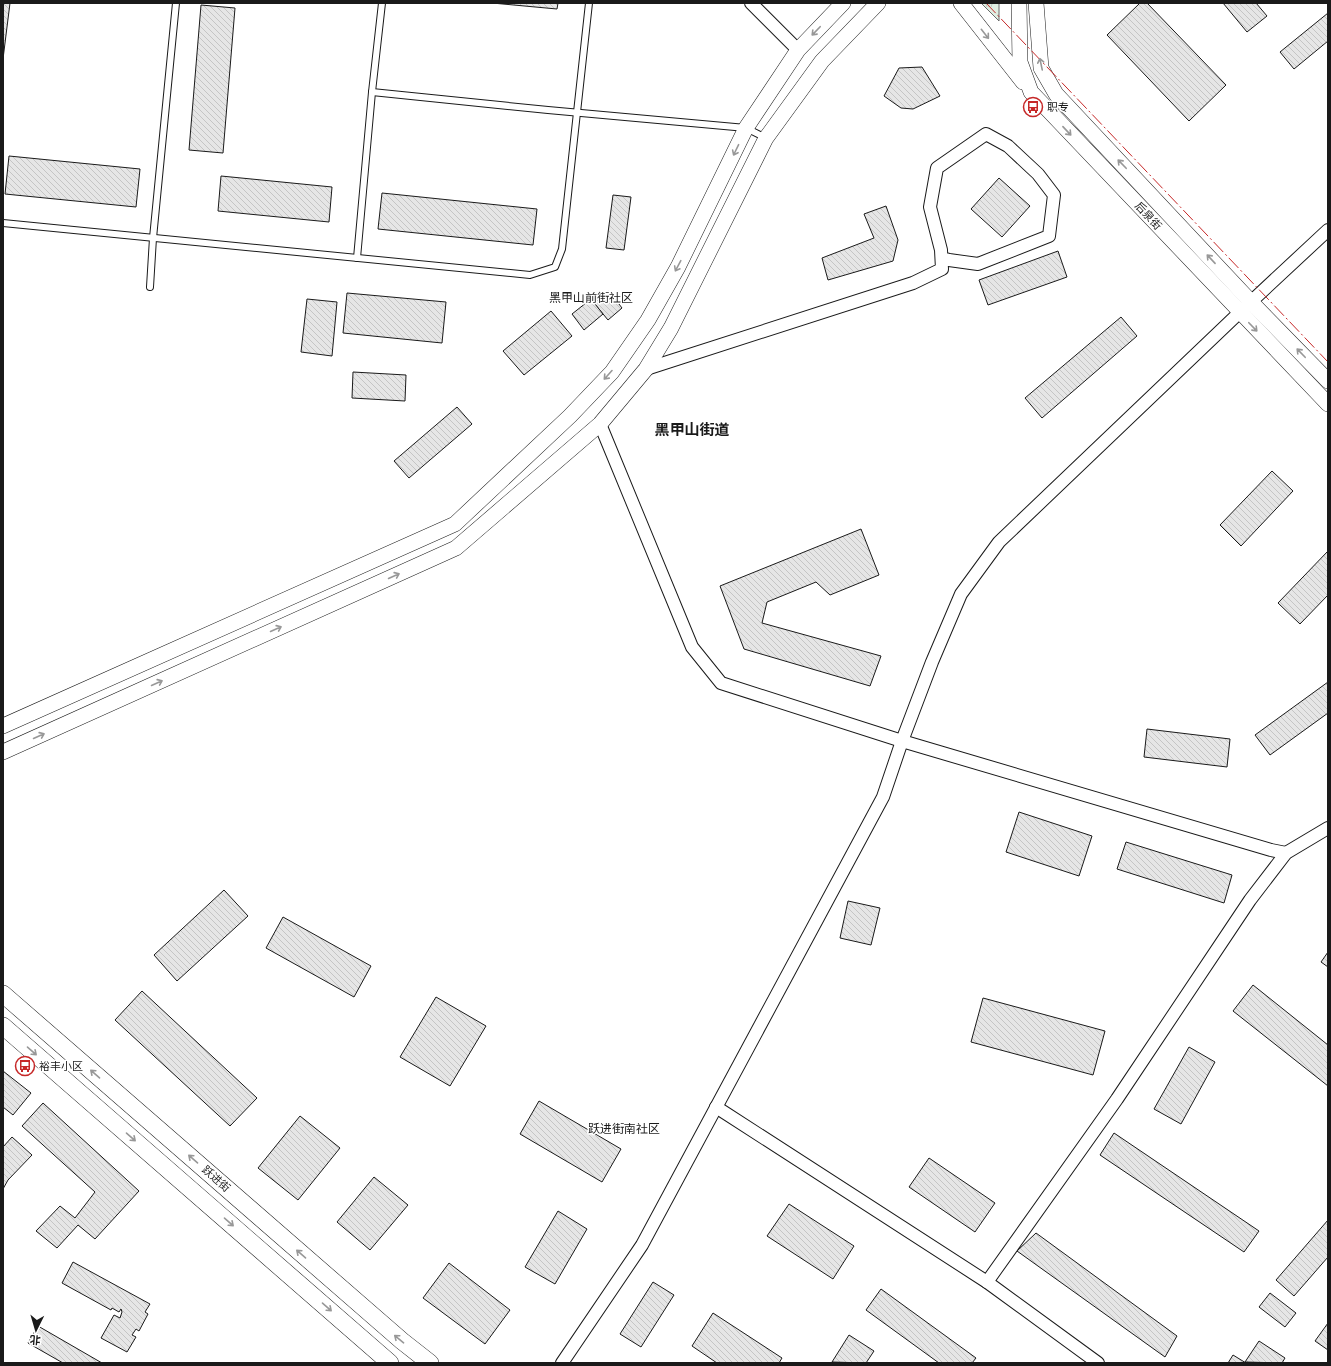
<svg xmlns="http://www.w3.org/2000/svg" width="1331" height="1366" viewBox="0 0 1331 1366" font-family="Bitter,'Noto Sans SC',serif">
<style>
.grass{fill:url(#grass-tufts);stroke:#6a6a6a}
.building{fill:url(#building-back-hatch);stroke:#1a1a1a}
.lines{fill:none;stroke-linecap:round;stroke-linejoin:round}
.service-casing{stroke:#1a1a1a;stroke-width:8}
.minor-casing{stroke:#1a1a1a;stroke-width:14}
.tertiary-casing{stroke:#1a1a1a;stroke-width:16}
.secondary-casing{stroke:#1a1a1a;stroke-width:18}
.service{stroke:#fff;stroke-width:6}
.minor{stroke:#fff;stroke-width:12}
.tertiary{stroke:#fff;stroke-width:15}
.secondary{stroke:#fff;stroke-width:17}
.power{stroke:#c62828;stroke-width:1;stroke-dasharray:14 3 2 3;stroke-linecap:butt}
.oneway{stroke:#989898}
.labels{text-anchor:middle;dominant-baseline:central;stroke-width:3;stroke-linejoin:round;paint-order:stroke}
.poi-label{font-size:11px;fill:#1a1a1a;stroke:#fff;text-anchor:start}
.street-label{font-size:11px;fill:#1a1a1a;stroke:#fff}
.neighbourhood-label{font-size:12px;fill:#1a1a1a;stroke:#fff}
.district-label{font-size:15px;font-weight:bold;fill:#1a1a1a;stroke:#fff}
</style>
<defs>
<pattern id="grass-tufts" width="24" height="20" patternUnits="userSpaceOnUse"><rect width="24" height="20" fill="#e0efe3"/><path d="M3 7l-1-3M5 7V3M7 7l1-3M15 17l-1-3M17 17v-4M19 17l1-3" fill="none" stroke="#c0ccc2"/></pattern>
<pattern id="building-back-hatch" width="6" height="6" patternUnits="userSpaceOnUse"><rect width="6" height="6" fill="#e6e6e6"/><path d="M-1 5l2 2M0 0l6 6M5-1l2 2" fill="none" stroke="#c5c5c5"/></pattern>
</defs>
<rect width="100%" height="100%" fill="#fff"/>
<path class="grass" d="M981,3H999V21Z"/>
<g class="building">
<path d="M3,3H10L3,59Z"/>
<path d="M492,3H558L557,9Z"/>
<path d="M1140,3H1147L1226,85L1189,121L1107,35Z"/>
<path d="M1223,3H1256L1267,16L1247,32Z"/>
<path d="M201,5L235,8L223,153L189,150Z"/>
<path d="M1328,13V41L1294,69L1280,52Z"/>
<path d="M922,67L940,96L913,109L901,108L884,96L899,68Z"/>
<path d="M9,156L140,169L136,207L5,194Z"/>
<path d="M221,176L332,187L329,222L218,211Z"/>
<path d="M999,178L1030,206L1002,237L971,209Z"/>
<path d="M382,193L537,209L533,245L378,229Z"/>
<path d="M613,195L631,197L624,250L606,248Z"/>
<path d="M886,206L898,240L893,261L828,280L822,258L874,238L864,214Z"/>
<path d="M1058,251L1067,277L988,305L979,280Z"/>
<path d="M609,291L622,308L608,320L594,303Z"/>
<path d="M347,293L446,302L442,343L343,333Z"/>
<path d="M307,299L337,302L332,356L301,352Z"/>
<path d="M591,299L603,314L584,330L572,314Z"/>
<path d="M551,311L572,336L524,375L503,351Z"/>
<path d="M1121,317L1137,336L1042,418L1025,398Z"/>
<path d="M353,372L406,375L405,401L352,398Z"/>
<path d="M457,407L472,424L409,478L394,461Z"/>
<path d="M1272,471L1293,491L1241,546L1220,525Z"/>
<path d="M861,529L879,575L830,595L816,582L767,602L762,623L881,656L870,686L744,649L720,586Z"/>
<path d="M1328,551V595L1300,624L1278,603Z"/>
<path d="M1328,682V713L1270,755L1255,735Z"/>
<path d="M1147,729L1230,739L1227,767L1144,757Z"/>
<path d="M1019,812L1092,836L1079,876L1006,852Z"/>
<path d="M1126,842L1232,875L1224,903L1117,869Z"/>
<path d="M224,890L248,916L177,981L154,955Z"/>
<path d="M848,901L880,908L871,945L840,938Z"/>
<path d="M283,917L371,966L354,997L266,948Z"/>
<path d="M1328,952V967L1321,962Z"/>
<path d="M1253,985L1328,1045V1086L1233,1011Z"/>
<path d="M142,991L257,1098L230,1126L115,1020Z"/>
<path d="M436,997L486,1026L450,1086L400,1057Z"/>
<path d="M983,998L1105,1031L1093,1075L971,1042Z"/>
<path d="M1189,1047L1215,1062L1181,1124L1154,1109Z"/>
<path d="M3,1071L31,1093L13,1115L3,1107Z"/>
<path d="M539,1101L621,1149L602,1182L520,1134Z"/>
<path d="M43,1103L139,1191L95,1239L78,1225L57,1248L36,1231L60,1206L75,1218L95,1192L22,1126Z"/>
<path d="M300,1116L340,1148L298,1200L258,1168Z"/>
<path d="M1114,1133L1259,1231L1244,1252L1100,1155Z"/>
<path d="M12,1137L32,1155L8,1180L3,1189V1147Z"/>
<path d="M929,1158L995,1203L975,1232L909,1187Z"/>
<path d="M374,1177L408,1205L370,1250L337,1222Z"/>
<path d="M789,1204L854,1246L833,1279L767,1236Z"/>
<path d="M558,1211L587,1229L555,1284L525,1267Z"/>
<path d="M1328,1220V1257L1294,1296L1276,1280Z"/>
<path d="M1036,1233L1177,1336L1165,1357L1017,1251Z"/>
<path d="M73,1262L150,1304L145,1312L148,1314L139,1331L136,1329L132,1335L136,1337L127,1352L101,1338L114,1315L120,1318L122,1312L121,1309L119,1312L112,1308L111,1310L62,1283Z"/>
<path d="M449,1263L510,1310L485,1344L423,1298Z"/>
<path d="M653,1282L674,1295L641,1347L620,1334Z"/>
<path d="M881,1289L976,1358L972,1363H939L866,1310Z"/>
<path d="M1270,1293L1296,1313L1285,1327L1259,1307Z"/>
<path d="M713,1313L782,1358L779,1363H717L692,1346Z"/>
<path d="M1328,1323V1350L1315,1341Z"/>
<path d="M38,1326L102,1363H63L28,1343Z"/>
<path d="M849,1335L874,1351L866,1363L832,1362Z"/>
<path d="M1259,1341L1285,1358L1282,1363L1245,1362Z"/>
<path d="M1233,1355L1246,1363H1228Z"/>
</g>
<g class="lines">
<defs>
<g id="service">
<path d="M372,92L548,110L746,128L766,138"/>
<path d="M3,223L530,275L555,267L562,249L589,3"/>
<path d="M357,258L372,92L382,3"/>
<path d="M150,287L153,238L176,3"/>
</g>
<g id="minor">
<path d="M751,3L798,50"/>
<path d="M646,369L913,283L942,269L941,250L930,207L937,168L986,134L1008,146L1038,174L1054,195L1049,236L978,264L949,260L942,258"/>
<path d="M600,424L692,647L721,683L902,741L1271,850L1286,853"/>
<path d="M716,1107L987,1282L1098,1363"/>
<path d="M987,1282L1117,1099L1250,900L1286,853L1328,828"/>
<path d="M562,1363L642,1245L883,797L902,741L932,662L961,594L999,542L1240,312L1328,230"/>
</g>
<g id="tertiary">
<path d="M961,3L1023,82"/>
<path d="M1019,3L1020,62L1031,92L1328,404"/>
<path d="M1036,3L1041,68L1056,94L1251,302L1328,381"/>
<path d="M3,726L455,524L570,416L612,372L648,320L678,267L746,128L798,50L843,3"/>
<path d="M3,752L456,548L600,424L646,369L671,328L766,138L822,61L878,3"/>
</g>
<g id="secondary">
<path d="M3,994L402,1341L430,1363"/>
<path d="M3,1026L390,1363"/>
</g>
</defs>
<use href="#service" class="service-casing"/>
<use href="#minor" class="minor-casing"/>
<use href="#tertiary" class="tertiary-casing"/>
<use href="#secondary" class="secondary-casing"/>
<use href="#service" class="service"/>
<use href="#minor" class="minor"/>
<use href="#tertiary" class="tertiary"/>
<use href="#secondary" class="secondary"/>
<path class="power" d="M986,3L1328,362"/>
</g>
<defs><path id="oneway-shaft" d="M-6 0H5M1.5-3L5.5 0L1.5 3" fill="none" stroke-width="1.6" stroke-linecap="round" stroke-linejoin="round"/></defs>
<g class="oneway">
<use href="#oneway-shaft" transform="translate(816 31) rotate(134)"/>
<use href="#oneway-shaft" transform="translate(985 34) rotate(52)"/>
<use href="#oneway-shaft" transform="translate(1041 64) rotate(-102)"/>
<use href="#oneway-shaft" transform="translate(1067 131) rotate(47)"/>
<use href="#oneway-shaft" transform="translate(736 150) rotate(116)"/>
<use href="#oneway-shaft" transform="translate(1122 164) rotate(-134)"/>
<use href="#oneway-shaft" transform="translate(1211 259) rotate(-133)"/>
<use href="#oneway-shaft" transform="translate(678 266) rotate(118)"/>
<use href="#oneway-shaft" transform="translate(1253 327) rotate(46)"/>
<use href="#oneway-shaft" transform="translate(1301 353) rotate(-134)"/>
<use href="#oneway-shaft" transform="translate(608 375) rotate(132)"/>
<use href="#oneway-shaft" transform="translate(394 576) rotate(-24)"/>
<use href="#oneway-shaft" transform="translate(276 629) rotate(-24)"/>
<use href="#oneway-shaft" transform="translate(157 683) rotate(-24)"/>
<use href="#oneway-shaft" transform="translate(39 736) rotate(-24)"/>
<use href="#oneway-shaft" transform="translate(32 1051) rotate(41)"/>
<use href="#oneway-shaft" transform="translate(95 1074) rotate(-139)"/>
<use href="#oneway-shaft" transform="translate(131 1137) rotate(41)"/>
<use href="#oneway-shaft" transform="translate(193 1159) rotate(-139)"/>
<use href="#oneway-shaft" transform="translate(229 1222) rotate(41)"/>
<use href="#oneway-shaft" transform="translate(301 1254) rotate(-139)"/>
<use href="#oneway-shaft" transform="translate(327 1307) rotate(41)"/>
<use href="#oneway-shaft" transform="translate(399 1339) rotate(-140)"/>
</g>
<defs>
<symbol id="bus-ring" viewBox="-11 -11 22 22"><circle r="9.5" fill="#fff" stroke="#c62828" stroke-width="1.5"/><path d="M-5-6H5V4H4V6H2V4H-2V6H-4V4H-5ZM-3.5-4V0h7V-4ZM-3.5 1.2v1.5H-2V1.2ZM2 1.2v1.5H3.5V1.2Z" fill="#c62828"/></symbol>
</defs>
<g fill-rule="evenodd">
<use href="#bus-ring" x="1022" y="96" width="22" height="22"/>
<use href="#bus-ring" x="14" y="1055" width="22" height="22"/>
</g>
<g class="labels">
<g class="poi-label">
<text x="1047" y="107">职专</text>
<text x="39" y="1066">裕丰小区</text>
</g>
<g class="street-label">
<text transform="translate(1148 216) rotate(47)">后泉街</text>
<text transform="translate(216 1179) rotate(41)">跃进街</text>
</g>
<g class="neighbourhood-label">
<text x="591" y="298">黑甲山前街社区</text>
<text x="624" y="1129">跃进街南社区</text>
</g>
<g class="district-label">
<text x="692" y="430">黑甲山街道</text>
</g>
</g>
<rect width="1331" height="1366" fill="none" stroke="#1a1a1a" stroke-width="8"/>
<g transform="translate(36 1330) rotate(185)" stroke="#ffffff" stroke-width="3" paint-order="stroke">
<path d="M0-3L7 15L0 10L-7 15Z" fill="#1a1a1a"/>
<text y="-6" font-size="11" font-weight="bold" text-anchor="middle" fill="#1a1a1a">北</text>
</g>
</svg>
